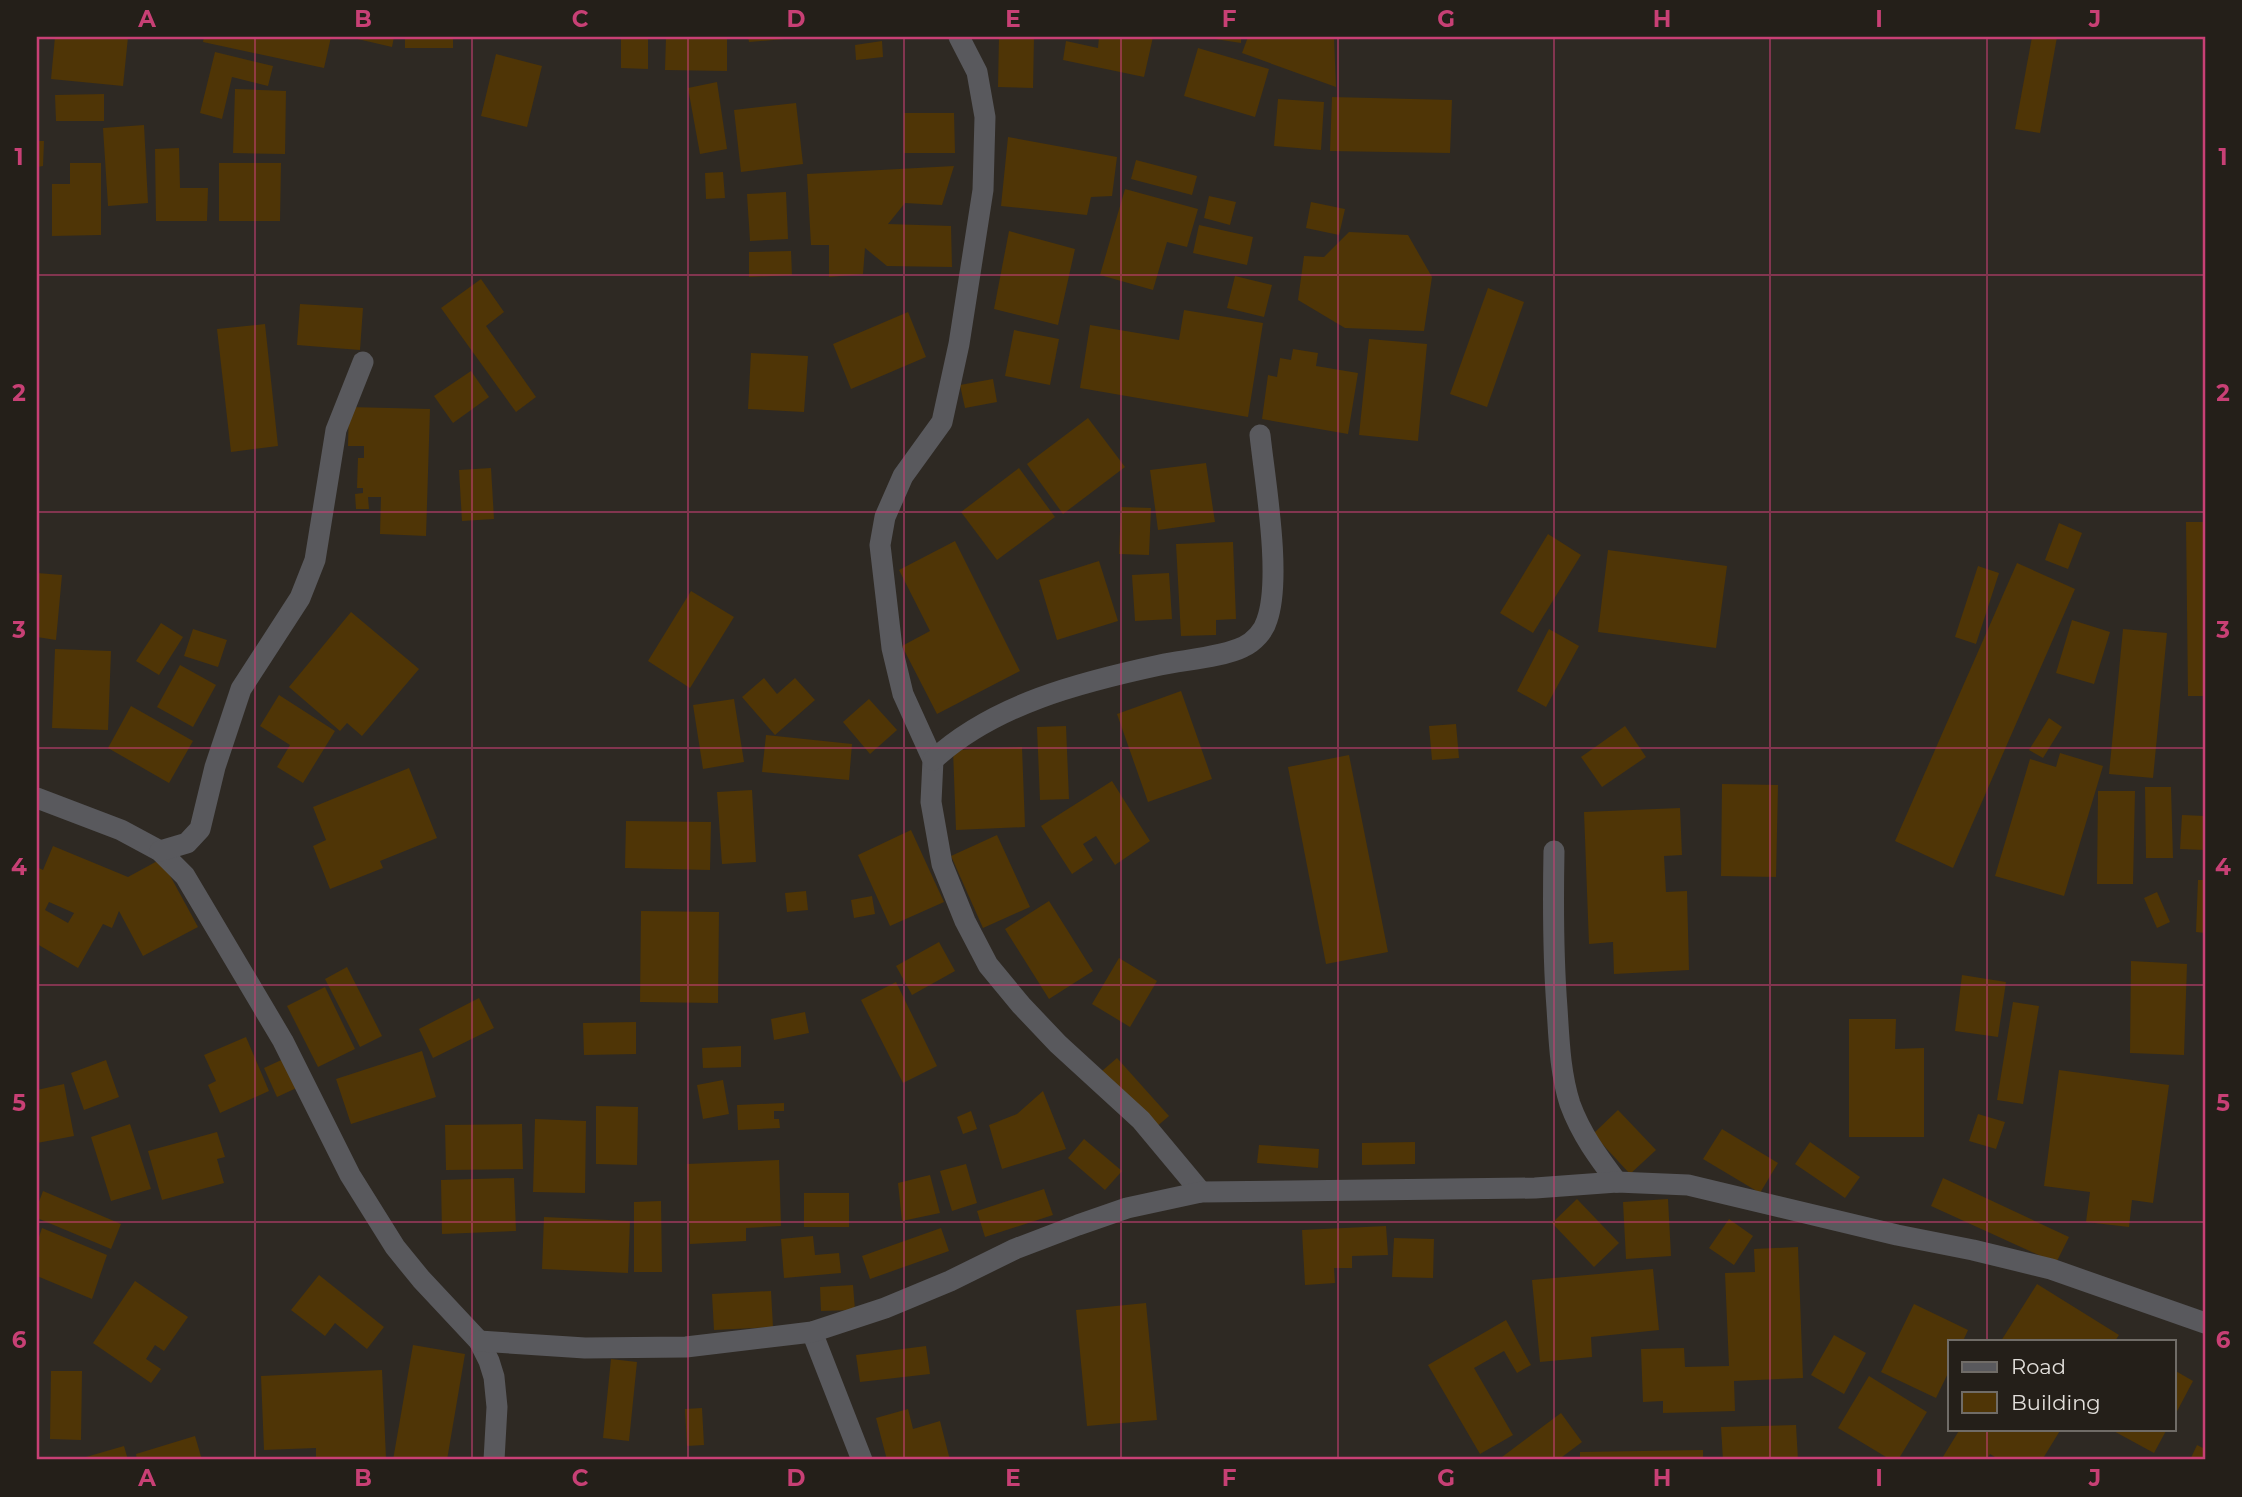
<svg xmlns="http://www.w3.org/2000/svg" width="2242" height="1497" viewBox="0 0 2242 1497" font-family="Montserrat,sans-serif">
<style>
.building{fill:#4f3506;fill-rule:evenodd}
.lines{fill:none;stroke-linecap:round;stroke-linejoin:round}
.minor{stroke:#59595d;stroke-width:21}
.grid{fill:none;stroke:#c84075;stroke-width:2;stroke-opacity:0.55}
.neatline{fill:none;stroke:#c84075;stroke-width:2.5}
.grid-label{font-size:23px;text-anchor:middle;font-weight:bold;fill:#c84075}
</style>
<rect width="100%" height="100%" fill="#2e2923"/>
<g class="building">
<path d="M55,37H128L123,86L51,79Z"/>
<path d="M204,37H331L324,68L203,42Z"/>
<path d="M349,37H394L392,47Z"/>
<rect x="405" y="37" width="48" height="11"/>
<path d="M621,37H648V69L621,68Z"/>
<path d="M666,37H727V71L665,70Z"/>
<path d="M748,37H785V39L749,42Z"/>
<path d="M999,37H1034L1033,88L998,87Z"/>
<path d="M1099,37H1153L1144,77L1063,60L1066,41L1098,48Z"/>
<path d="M1202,37H1241V43Z"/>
<path d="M1248,37H1334L1336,87L1242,53Z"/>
<path d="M2032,37H2057L2040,133L2015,129Z"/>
<path d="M882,41L883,57L856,60L855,45Z"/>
<path d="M1198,48L1269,69L1255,117L1184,96Z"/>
<path d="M215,52L273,66L268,86L232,77L222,119L200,113Z"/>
<path d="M496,54L542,66L527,127L481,116Z"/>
<path d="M717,82L727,149L700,154L688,88Z"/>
<path d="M235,89L286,91L285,154L233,153Z"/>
<path d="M104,94V121H56L55,95Z"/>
<path d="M1332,97L1452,100L1450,153L1330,151Z"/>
<path d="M1278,99L1324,102L1321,150L1274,146Z"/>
<path d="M796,103L803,164L741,172L734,110Z"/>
<path d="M904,113H954L955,153H904Z"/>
<path d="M144,125L148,203L108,206L103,128Z"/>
<path d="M1008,137L1117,157L1112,196L1091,197L1087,215L1001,206Z"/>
<path d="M37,141H44L43,166L37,167Z"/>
<path d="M179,148L180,188H208L207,221H156L155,149Z"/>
<path d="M1136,160L1197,176L1192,195L1131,179Z"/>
<path d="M70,163H101V235L52,236V184H70Z"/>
<path d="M219,163H281L280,221H219Z"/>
<path d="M954,166L942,205L905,203L888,224L951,226L952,267L887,266L865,248L863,274L829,277V245H811L807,174Z"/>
<path d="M723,172L725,198L706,199L705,173Z"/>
<path d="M1125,189L1198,209L1187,247L1167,242L1153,290L1100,275Z"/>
<path d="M786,192L788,239L750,241L747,194Z"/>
<path d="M1209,196L1236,202L1230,225L1204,218Z"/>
<path d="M1311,202L1345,209L1339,235L1306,228Z"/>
<path d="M1199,225L1253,237L1247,265L1193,253Z"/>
<path d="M1009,231L1075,249L1058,325L994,309Z"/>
<path d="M1349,232L1408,235L1432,277L1424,331L1345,328L1298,300L1304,256L1324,257Z"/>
<path d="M791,251L792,275L749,277V252Z"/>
<path d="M1235,276L1272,285L1264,317L1227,308Z"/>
<path d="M481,279L504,312L486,326L536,397L516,412L441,308Z"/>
<path d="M1488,288L1524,302L1487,407L1450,394Z"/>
<path d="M300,304L363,308L360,350L297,345Z"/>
<path d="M1184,310L1263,323L1248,417L1080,388L1090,325L1179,340Z"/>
<path d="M908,312L926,357L851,389L833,344Z"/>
<path d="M265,324L278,446L231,452L217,329Z"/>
<path d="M1014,330L1059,339L1050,385L1005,376Z"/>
<path d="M1369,339L1427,344L1418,441L1359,435Z"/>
<path d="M1293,349L1318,353L1316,366L1358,373L1348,434L1262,419L1268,375L1277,377L1280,358L1291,360Z"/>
<path d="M751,353L808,356L804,412L748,409Z"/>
<path d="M471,371L489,397L453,423L434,396Z"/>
<path d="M993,379L997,402L965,408L960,385Z"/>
<path d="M349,407L430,409L426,536L380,534L381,497H368L369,509H356L355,494L363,493V488H357L358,458H364V446H348Z"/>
<path d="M1088,418L1125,467L1063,514L1027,464Z"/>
<path d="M1206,463L1215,522L1158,530L1150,470Z"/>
<path d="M491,468L494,519L462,521L459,470Z"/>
<path d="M1019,468L1055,517L997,560L961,512Z"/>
<path d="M1121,507L1151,508L1149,555L1119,554Z"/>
<path d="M2186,522H2205V696H2188Z"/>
<path d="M2059,523L2082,533L2068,569L2045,560Z"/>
<path d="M1548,534L1581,555L1533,633L1500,613Z"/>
<path d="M955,541L1020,671L937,714L902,646L930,631L899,570Z"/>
<path d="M1233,542L1236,619L1216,620V635L1181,636L1176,544Z"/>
<path d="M1608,550L1727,566L1716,648L1598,632Z"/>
<path d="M1099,561L1118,621L1057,640L1039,580Z"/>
<path d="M2017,563L2075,589L1953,868L1895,841Z"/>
<path d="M1978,566L1999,573L1976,644L1955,637Z"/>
<path d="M37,573L62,575L56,640L37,637Z"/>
<path d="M1169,573L1172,619L1135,621L1132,575Z"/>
<path d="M691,591L734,617L690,688L648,661Z"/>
<path d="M351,612L419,669L362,736L347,723L340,731L289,687Z"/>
<path d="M2072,620L2110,632L2094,684L2056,673Z"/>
<path d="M161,623L183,637L159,675L136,661Z"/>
<path d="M193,629L227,640L218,667L184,656Z"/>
<path d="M1549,629L1579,646L1546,707L1517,691Z"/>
<path d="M2123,629L2167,633L2153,778L2109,774Z"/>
<path d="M55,649L111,651L108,730L52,728Z"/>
<path d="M180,665L216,685L193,727L157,707Z"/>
<path d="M764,678L777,694L795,678L815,700L775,735L742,697Z"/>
<path d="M1181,691L1212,779L1148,802L1117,714Z"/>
<path d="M279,695L335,731L303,783L277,767L290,745L260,726Z"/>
<path d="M734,699L744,762L703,769L693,705Z"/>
<path d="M869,699L897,730L870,754L843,722Z"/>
<path d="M131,706L193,741L169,783L108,748Z"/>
<path d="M2049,718L2062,727L2043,758L2029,750Z"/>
<path d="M1456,724L1459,758L1432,760L1429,726Z"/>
<path d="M1066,726L1069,799L1040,800L1037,727Z"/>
<path d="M1625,726L1646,757L1602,787L1581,757Z"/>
<path d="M766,735L852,744L849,780L762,772Z"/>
<path d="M1022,747L1025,827L956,830L953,750Z"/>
<path d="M2060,753L2103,766L2064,896L1995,876L2030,759L2056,767Z"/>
<path d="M1349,755L1388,952L1326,964L1288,767Z"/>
<path d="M409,768L437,838L380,861L383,868L330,889L313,846L326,840L313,807Z"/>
<path d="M1112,781L1150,841L1115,865L1096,836L1083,844L1093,860L1072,874L1041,826Z"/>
<path d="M1722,784L1778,785L1776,877L1721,876Z"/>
<path d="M2145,787H2171L2173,858H2146Z"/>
<path d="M752,790L756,862L722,864L717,792Z"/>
<path d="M2098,791H2135L2133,884H2097Z"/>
<path d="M1680,808L1682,855L1664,856L1666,892L1687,891L1689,970L1614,974L1613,942L1589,944L1584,812Z"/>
<path d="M2182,815L2205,816V850L2180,849Z"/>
<path d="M626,821L711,822L710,870L625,868Z"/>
<path d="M911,830L944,902L890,926L858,855Z"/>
<path d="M997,835L1030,907L983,928L951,856Z"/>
<path d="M53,846L128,877L161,859L198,927L143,956L119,911L112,928L103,924L78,968L37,944V867L43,870ZM49,902L74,913L68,923L45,910Z"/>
<path d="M2198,880H2205V933L2196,932Z"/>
<path d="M806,891L808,910L787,912L785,893Z"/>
<path d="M2157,892L2170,922L2157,928L2144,898Z"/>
<path d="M872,896L875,914L854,918L851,900Z"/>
<path d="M1049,901L1093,971L1049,999L1005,929Z"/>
<path d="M641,911L719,912L718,1003L640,1002Z"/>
<path d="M939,942L955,971L912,995L896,966Z"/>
<path d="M1119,958L1157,981L1130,1027L1092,1004Z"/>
<path d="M2131,961L2187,964L2184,1055L2130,1053Z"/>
<path d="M347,967L382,1036L360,1047L325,979Z"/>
<path d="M1962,975L2006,982L1998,1037L1955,1031Z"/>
<path d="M896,982L937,1066L903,1083L861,1000Z"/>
<path d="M325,987L355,1049L318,1067L287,1006Z"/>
<path d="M479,998L494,1028L433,1058L419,1029Z"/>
<path d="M2013,1002L2039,1006L2023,1104L1997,1100Z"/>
<path d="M805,1012L809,1033L774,1040L771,1019Z"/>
<path d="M1849,1019H1896L1895,1049L1924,1048V1137H1849Z"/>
<path d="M636,1022V1054L584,1055L583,1023Z"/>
<path d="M246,1037L269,1091L220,1113L208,1085L216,1081L204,1055Z"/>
<path d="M741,1046V1067L703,1068L702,1048Z"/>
<path d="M422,1051L436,1097L351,1124L336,1079Z"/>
<path d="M290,1056L303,1085L277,1097L264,1068Z"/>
<path d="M1117,1058L1169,1116L1155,1128L1102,1071Z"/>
<path d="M106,1060L119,1097L84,1110L71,1073Z"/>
<path d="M2059,1070L2169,1085L2153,1203L2132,1200L2129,1227L2086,1222L2090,1192L2044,1186Z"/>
<path d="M723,1080L729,1114L703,1119L697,1085Z"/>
<path d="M64,1084L74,1136L37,1143V1090Z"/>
<path d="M1043,1091L1066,1149L1002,1169L989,1125L1017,1114Z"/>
<path d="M784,1103V1111H774V1119H779L780,1128L738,1130L737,1105Z"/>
<path d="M596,1106L638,1107L637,1165L596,1164Z"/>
<path d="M1618,1110L1656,1150L1630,1174L1593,1134Z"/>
<path d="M971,1111L977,1129L963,1134L957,1117Z"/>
<path d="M1978,1114L2005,1122L1996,1149L1969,1141Z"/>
<path d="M535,1119L586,1121L585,1193L533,1192Z"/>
<path d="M130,1124L151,1189L111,1201L91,1137Z"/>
<path d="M522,1124L523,1169L446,1170L445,1125Z"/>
<path d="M1722,1129L1778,1163L1760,1193L1703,1159Z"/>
<path d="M217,1132L225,1157L217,1159L224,1183L162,1200L148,1151Z"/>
<path d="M1084,1139L1122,1171L1105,1190L1068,1158Z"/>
<path d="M1415,1142V1164L1362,1165V1143Z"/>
<path d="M1810,1142L1860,1177L1845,1198L1795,1164Z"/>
<path d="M1259,1145L1319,1149L1318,1168L1257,1163Z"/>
<path d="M779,1160L781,1226L746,1228V1241L690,1244L687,1164Z"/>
<path d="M966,1164L977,1203L952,1211L940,1171Z"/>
<path d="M930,1175L940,1213L902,1221L898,1183Z"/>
<path d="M514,1178L516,1231L442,1234L441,1180Z"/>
<path d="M1943,1178L2069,1237L2056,1263L1931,1206Z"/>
<path d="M1044,1189L1053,1215L985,1237L977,1211Z"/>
<path d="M43,1191L121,1224L111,1249L37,1218V1207Z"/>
<rect x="804" y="1193" width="45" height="34"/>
<path d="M1577,1199L1619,1243L1594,1267L1552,1223Z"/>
<path d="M1668,1199L1671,1256L1626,1259L1623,1202Z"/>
<path d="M661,1201L662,1272H634V1202Z"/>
<path d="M544,1217L630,1221L628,1273L542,1269Z"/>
<path d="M1729,1219L1753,1236L1734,1265L1709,1248Z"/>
<path d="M1386,1226L1388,1255L1352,1256V1268H1334L1335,1283L1305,1285L1302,1230Z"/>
<path d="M42,1228L107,1255L92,1299L37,1276V1243Z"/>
<path d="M941,1228L949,1251L870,1279L862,1256Z"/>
<path d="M813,1236L815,1255L839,1253L841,1273L784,1278L781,1239Z"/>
<path d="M1394,1238L1434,1239L1433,1278L1392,1277Z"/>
<path d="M1798,1247L1803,1378L1734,1381L1735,1411L1663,1413V1401L1643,1402L1641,1349L1684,1348L1685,1367L1729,1366L1725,1273L1755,1272L1754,1249Z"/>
<path d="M1653,1269L1659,1330L1591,1337L1592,1357L1540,1362L1532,1280Z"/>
<path d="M319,1275L384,1327L367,1349L335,1323L325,1336L291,1310Z"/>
<path d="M135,1281L188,1317L164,1351L155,1345L146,1359L161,1369L151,1383L93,1343Z"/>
<path d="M2037,1284L2119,1335L2115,1341H2001Z"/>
<path d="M853,1285L855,1310L821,1311L820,1287Z"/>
<path d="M771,1291L773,1327L714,1330L712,1294Z"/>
<path d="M1146,1303L1157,1420L1087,1426L1076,1310Z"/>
<path d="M1914,1304L1968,1330L1963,1341H1950V1369L1936,1398L1881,1372Z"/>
<path d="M1506,1320L1531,1365L1517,1373L1504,1351L1474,1368L1513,1435L1480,1454L1428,1365Z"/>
<path d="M1834,1335L1866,1353L1844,1394L1811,1375Z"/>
<path d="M413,1345L465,1354L447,1460H393Z"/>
<path d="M926,1346L930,1374L860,1382L856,1355Z"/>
<path d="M611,1359L637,1362L629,1441L603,1438Z"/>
<path d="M382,1370L386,1458L316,1460V1448L264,1450L261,1376Z"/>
<path d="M2174,1370L2193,1381L2174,1417Z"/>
<path d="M51,1371H82L81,1440L50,1439Z"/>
<path d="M1869,1376L1927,1412L1898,1460H1891L1838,1428Z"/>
<path d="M702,1408L704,1445L687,1446L685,1409Z"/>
<path d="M908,1409L913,1429L940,1421L950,1460H887L876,1418Z"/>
<path d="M1561,1413L1582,1442L1558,1460H1498Z"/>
<path d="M1796,1425L1798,1460H1723L1721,1427Z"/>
<path d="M1960,1429H2061L2042,1460H2000L1990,1454L1986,1460H1941Z"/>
<path d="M2110,1429H2167L2154,1453Z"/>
<path d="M195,1436L202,1460H137L136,1454Z"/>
<path d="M2197,1445L2205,1449V1460H2190Z"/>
<path d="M124,1446L128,1460H79V1459Z"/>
<path d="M1703,1450V1460H1580V1452Z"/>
</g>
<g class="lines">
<g class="minor">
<path d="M959,37L977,72L985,117L983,190L959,344L942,422L903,476L885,517L880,545L892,648L903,694L933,760L931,802L942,864L965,921L988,965L1021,1005L1058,1044L1141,1120L1201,1192"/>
<path d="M933,760C994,704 1081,682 1160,665C1183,660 1223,657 1243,647C1254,642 1264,631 1267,620C1282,577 1265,482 1260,435"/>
<path d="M37,798L121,830L160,851L185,876L283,1041L350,1175L395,1247L421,1279L479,1341L489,1361L494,1377L497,1407L494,1460"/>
<path d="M160,851L187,843L200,829L215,767L241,689L300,598L315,560L336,430L363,362"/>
<path d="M1554,851C1553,903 1553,955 1557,1008C1559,1039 1560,1073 1570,1104C1581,1134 1598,1157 1617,1182"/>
<path d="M812,1332L862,1460"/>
<path d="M479,1341L585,1348L686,1347L812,1332L885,1308L950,1281L1015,1249L1078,1225L1127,1208L1201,1192L1535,1188L1617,1182L1688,1185L1897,1235L1973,1250L2051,1269L2205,1323"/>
</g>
</g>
<path class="grid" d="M255,37V1460M472,37V1460M688,37V1460M904,37V1460M1121,37V1460M1338,37V1460M1554,37V1460M1770,37V1460M1987,37V1341M37,275H2205M37,512H2205M37,748H2205M37,985H2205M37,1222H2205M1987,1429V1460"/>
<rect width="2242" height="1497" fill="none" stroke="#241f19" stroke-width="77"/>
<rect x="1948" y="1340" width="228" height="91" fill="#241f19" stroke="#706c67" stroke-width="2"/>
<rect x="1962" y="1362" width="35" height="10" fill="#59595d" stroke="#706c67" stroke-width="2"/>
<text x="2011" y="1374" font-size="21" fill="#e2dfdb">Road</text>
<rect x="1962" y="1392" width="35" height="21" fill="#4f3506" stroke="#706c67" stroke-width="2"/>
<text x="2011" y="1410" font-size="21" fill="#e2dfdb">Building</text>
<rect x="38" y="38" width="2166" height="1420" class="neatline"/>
<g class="grid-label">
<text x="147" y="27">A</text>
<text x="363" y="27">B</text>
<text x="580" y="27">C</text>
<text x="796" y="27">D</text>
<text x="1013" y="27">E</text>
<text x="1229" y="27">F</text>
<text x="1446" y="27">G</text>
<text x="1662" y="27">H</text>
<text x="1879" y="27">I</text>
<text x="2095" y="27">J</text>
<text x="19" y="165">1</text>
<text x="2223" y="165">1</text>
<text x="19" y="401">2</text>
<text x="2223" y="401">2</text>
<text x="19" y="638">3</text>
<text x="2223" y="638">3</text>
<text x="19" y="875">4</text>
<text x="2223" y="875">4</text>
<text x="19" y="1111">5</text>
<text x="2223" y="1111">5</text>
<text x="19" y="1348">6</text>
<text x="2223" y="1348">6</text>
<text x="147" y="1486">A</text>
<text x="363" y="1486">B</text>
<text x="580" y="1486">C</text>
<text x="796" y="1486">D</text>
<text x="1013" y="1486">E</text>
<text x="1229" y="1486">F</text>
<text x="1446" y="1486">G</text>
<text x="1662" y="1486">H</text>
<text x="1879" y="1486">I</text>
<text x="2095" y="1486">J</text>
</g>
</svg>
